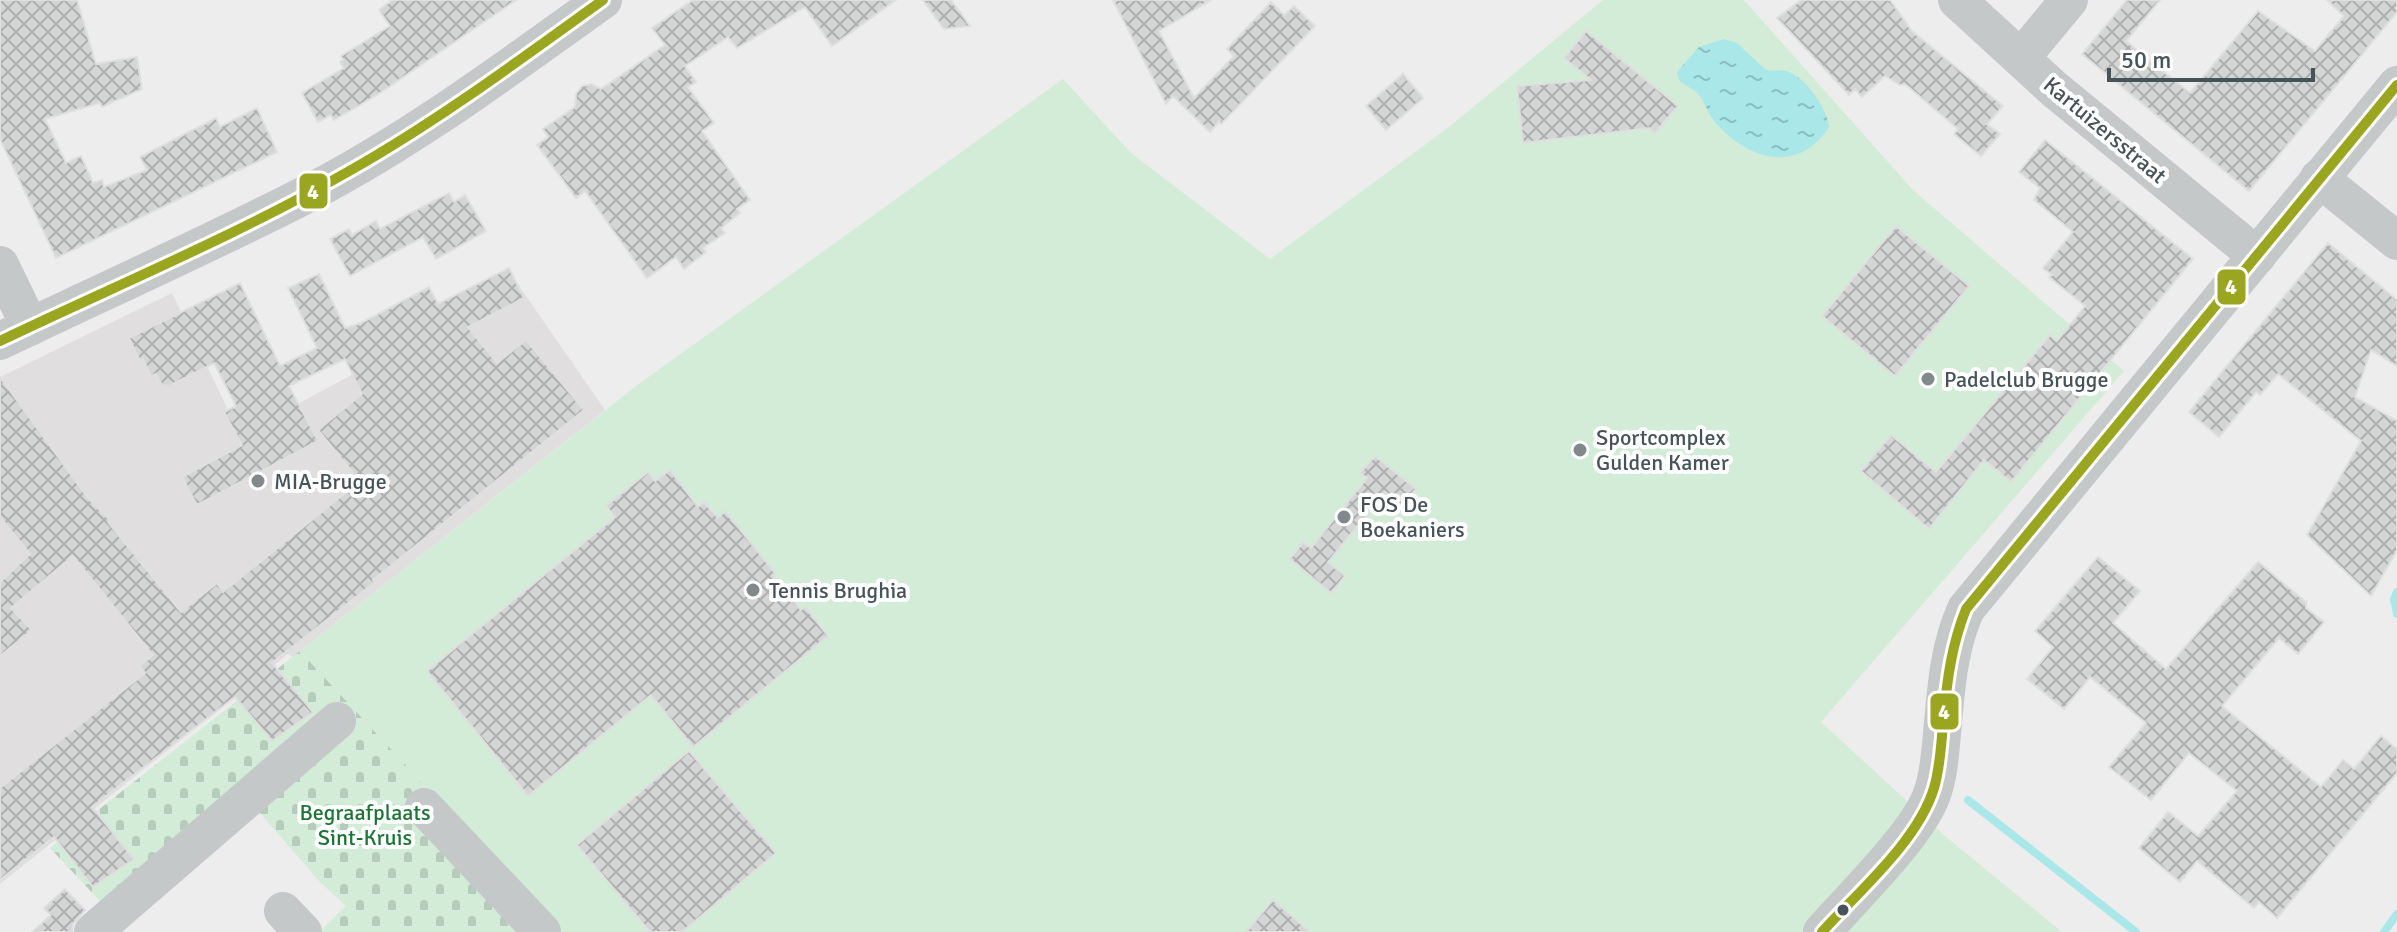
<svg xmlns="http://www.w3.org/2000/svg" width="2397" height="932" viewBox="0 0 2397 932" font-family="Signika,sans-serif">
<style>
.education{fill:#e0dedf}
.cemetery{fill:url(#cemetery-stones)}
.green{fill:#d2ecd7}
.water{fill:url(#water-ripples)}
.lines{fill:none;stroke-linecap:round;stroke-linejoin:round}
.stream{stroke:#a9e7e8;stroke-width:8}
.building{fill:url(#building-cross-hatch);stroke:#dfdfe0;stroke-width:2}
.minor{stroke:#c4c8c9;stroke-width:38}
.bus-1-casing{stroke:#fff;stroke-width:16}
.bus-1{stroke:#9aa61f;stroke-width:10}
.poi-dot{fill:#81898c;stroke:#fff;stroke-width:3}
.bus-dot{fill:#465358;stroke:#fff;stroke-width:3}
.labels{text-anchor:middle;dominant-baseline:central;stroke-width:8;stroke-linejoin:round;paint-order:stroke}
.street-label{font-size:22px;fill:#465358;stroke:#fff}
.poi-label{font-size:22px;fill:#465358;stroke:#fff;text-anchor:start}
.park-label{font-size:22px;fill:#1c7536;stroke:#fff}
.line-badge{stroke:#fff;stroke-width:3}
.badge-label{font-size:22px;text-anchor:middle;font-weight:bold;fill:#fff}
</style>
<defs>
<pattern id="cemetery-stones" width="16" height="16" patternUnits="userSpaceOnUse" patternTransform="scale(2)"><rect width="16" height="16" fill="#d2ecd7"/><path d="M2 7V4a2 2 0 0 1 4 0v3zM10 15v-3a2 2 0 0 1 4 0v3z" fill="#b6ccbb"/></pattern>
<pattern id="water-ripples" width="26" height="14" patternUnits="userSpaceOnUse" patternTransform="scale(2)"><rect width="26" height="14" fill="#a9e7e8"/><path d="M2 4q2-2 4 0t4 0M15 11q2-2 4 0t4 0" fill="none" stroke="#8bbebf"/></pattern>
<pattern id="building-cross-hatch" width="8" height="8" patternUnits="userSpaceOnUse" patternTransform="scale(2)"><rect width="8" height="8" fill="#d4d5d5"/><path d="M0 0l8 8M0 8l8-8" fill="none" stroke="#aeafb0"/></pattern>
</defs>
<rect width="100%" height="100%" fill="#eeeded"/>
<path class="education" d="M517,283L605,410L300,651L293,657L288,654L0,884V377L172,293L240,435L407,345L389,309L429,287L448,323Z"/>
<path class="cemetery" d="M300,651L561,932H319L346,906L320,882L252,804L118,920L50,848Z"/>
<path class="green" d="M1603,0H1744L1913,190L2124,371L1821,722L1944,835L2062,932H561L300,651L636,386L1063,79L1131,153L1270,259L1449,127Z"/>
<path class="water" d="M1724,39L1737,43L1766,70C1773,72 1779,69 1786,71C1805,76 1828,109 1829,127C1797,176 1747,159 1715,122C1707,113 1704,97 1694,90C1689,87 1684,85 1679,80L1677,72L1699,47Z"/>
<g class="lines">
<g class="stream">
<path d="M2397,592L2394,599L2397,614"/>
<path d="M1968,800L2136,932"/>
<path d="M2384,932L2397,914"/>
</g>
</g>
<g class="building">
<path d="M0,0H77L96,64L137,57L142,89L102,107L100,103L45,119L66,163L81,156L93,183L102,180L104,187L147,170L140,157L216,118L220,127L257,108L277,152L56,258L0,139Z"/>
<path d="M392,0H516L377,95L334,120L331,115L318,122L302,93L344,68L340,62L343,60L341,56L390,26L379,10Z"/>
<path d="M693,0H896L832,46L805,7L737,48L728,37L685,66L696,82L688,87L714,123L702,131L750,200L737,209L740,213L721,228L725,233L703,248L706,252L684,269L676,257L647,278L585,191L576,198L537,145L548,137L543,129L575,107L576,94L582,86L592,84L601,89L665,45L652,28Z"/>
<path d="M923,0H951L970,26L944,29Z"/>
<path d="M1113,0H1211L1159,31L1194,98L1234,56L1227,49L1271,2L1284,15L1294,6L1315,26L1221,124L1219,122L1210,132L1173,96L1166,104Z"/>
<path d="M1801,0H1890L1912,31L2003,106L1987,124L2000,134L1981,156L1954,134L1958,129L1905,84L1900,85L1885,76L1862,97L1855,89L1849,95L1777,18Z"/>
<path d="M2127,0H2160L2126,41L2190,93L2258,11L2315,51L2344,16L2327,0H2397V12L2249,191L2082,54Z"/>
<path d="M1586,31L1678,106L1655,133L1649,128L1523,143L1517,86L1591,80L1564,58Z"/>
<path d="M1403,74L1423,98L1386,130L1366,106Z"/>
<path d="M2045,140L2193,259L2011,482L1984,460L1929,529L1861,471L1891,435L1936,472L2050,335L2057,341L2085,306L2049,277L2052,275L2043,268L2073,232L2034,200L2040,188L2019,172Z"/>
<path d="M449,193L454,202L465,195L486,231L436,259L423,237L350,276L330,239L349,229L352,235L376,221L380,229Z"/>
<path d="M1896,226L1969,286L1895,376L1822,316Z"/>
<path d="M2328,243L2397,300V366L2371,350L2355,397L2397,421V550L2371,596L2307,535L2361,441L2278,374L2260,395L2256,392L2219,437L2189,412Z"/>
<path d="M509,268L524,298L468,327L497,363L526,340L584,410L373,580L375,582L272,663L313,712L272,741L235,697L92,807L134,859L93,887L54,837L0,880V788L145,673L140,666L153,655L73,556L11,608L32,630L0,656V582L30,554L0,517V377L88,498L110,520L108,522L181,612L217,583L223,592L360,481L318,430L362,394L345,359L289,386L318,441L197,505L182,477L242,445L224,412L236,406L214,363L167,387L166,385L163,387L156,374L151,376L143,359L140,361L129,338L240,283L280,366L317,348L288,288L319,274L345,328L361,323L429,287L438,304Z"/>
<path d="M1375,456L1416,489L1402,506L1385,492L1328,562L1345,576L1331,593L1290,559L1303,542L1311,548L1367,478L1360,473Z"/>
<path d="M670,470L698,507L704,502L718,518L725,511L776,574L773,576L801,610L805,607L828,636L693,747L651,695L528,796L427,671L615,517L606,506L648,472L655,481Z"/>
<path d="M2098,557L2140,591L2113,623L2166,669L2258,562L2306,602V608L2324,622L2298,654L2279,638L2222,706L2321,787L2343,760L2354,769L2381,736L2397,749V773L2277,918L2259,902L2254,908L2197,861L2180,882L2139,848L2168,812L2198,836L2237,791L2189,753L2151,800L2109,767L2146,723L2090,677L2064,709L2027,679L2053,647L2035,631Z"/>
<path d="M689,751L776,853L682,932H650L577,845Z"/>
<path d="M65,889L85,910L73,924L72,932H32L51,915L44,908Z"/>
<path d="M1273,900L1286,911L1310,932H1246Z"/>
</g>
<g class="lines">
<g class="minor">
<path d="M1957,0L2053,88L2257,256"/>
<path d="M2021,58L2069,0"/>
<path d="M2319,178L2397,241"/>
<path d="M0,265L30,327"/>
<path d="M0,341C104,291 210,244 313,191C416,137 509,67 603,0"/>
<path d="M424,807L542,932"/>
<path d="M283,911L303,932"/>
<path d="M93,932L337,721"/>
<path d="M1822,932C1852,898 1918,834 1932,794C1939,775 1940,754 1942,734C1946,690 1948,649 1966,609L2397,85"/>
</g>
<defs>
<g id="bus-1">
<path d="M0,341C117,285 238,235 351,170C439,120 521,59 603,0"/>
<path d="M1822,932C1858,892 1918,841 1934,788C1941,765 1941,740 1944,716C1947,679 1952,644 1966,609L2397,85"/>
</g>
</defs>
<use href="#bus-1" class="bus-1-casing"/>
<use href="#bus-1" class="bus-1"/>
</g>
<g class="poi-dot">
<circle cx="1928" cy="379" r="8"/>
<circle cx="1580" cy="450" r="8"/>
<circle cx="258" cy="481" r="8"/>
<circle cx="1344" cy="517" r="8"/>
<circle cx="753" cy="590" r="8"/>
</g>
<circle class="bus-dot" cx="1843" cy="910" r="7"/>
<g class="labels">
<g class="street-label">
<text transform="translate(2105 130) rotate(40)">Kartuizersstraat</text>
</g>
<g class="poi-label">
<text x="1944" y="379">Padelclub Brugge</text>
<text x="1596" y="437">Sportcomplex<tspan x="1596" dy="25">Gulden Kamer</tspan></text>
<text x="274" y="481">MIA-Brugge</text>
<text x="1360" y="504">FOS De<tspan x="1360" dy="25">Boekaniers</tspan></text>
<text x="769" y="590">Tennis Brughia</text>
</g>
<g class="park-label">
<text x="365" y="812">Begraafplaats<tspan x="365" dy="25">Sint-Kruis</tspan></text>
</g>
</g>
<g class="line-badge">
<rect x="298" y="172" width="31" height="38" rx="8" fill="#9aa61f"/>
<rect x="2216" y="268" width="31" height="38" rx="8" fill="#9aa61f"/>
<rect x="1929" y="692" width="31" height="39" rx="8" fill="#9aa61f"/>
</g>
<g class="badge-label">
<text x="313" y="199">4</text>
<text x="2231" y="294">4</text>
<text x="1944" y="719">4</text>
</g>
<path d="M2109 68v12h204v-12" fill="none" stroke="#465358" stroke-width="4"/>
<text x="2121" y="68" font-size="24" fill="#465358" stroke="#ffffff" stroke-width="6" paint-order="stroke">50 m</text>
</svg>
